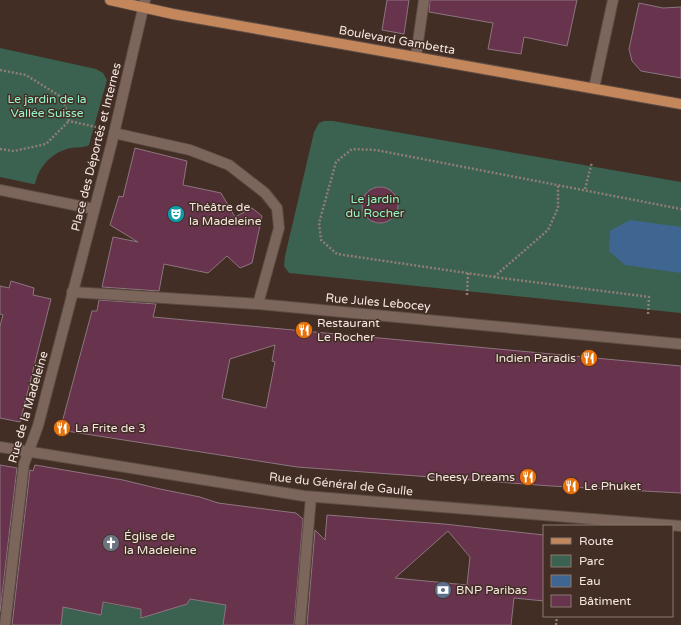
<svg xmlns="http://www.w3.org/2000/svg" width="681" height="625" viewBox="0 0 681 625" font-family="'Varela Round',sans-serif">
<style>
.green{fill:#3b6150}
.water{fill:#3f6690}
.building{fill:#67334d;stroke:#8d757f;fill-rule:evenodd}
.lines{fill:none;stroke-linecap:round;stroke-linejoin:round}
.minor-casing{stroke:#5d4c44;stroke-width:12}
.major-casing{stroke:#5d4c44;stroke-width:12}
.path{stroke:#8f7e76;stroke-width:2.5;stroke-dasharray:2 2;stroke-linecap:butt}
.minor{stroke:#7c665c;stroke-width:10}
.major{stroke:#c4865b;stroke-width:10}
.labels{text-anchor:middle;dominant-baseline:central;stroke-width:3;stroke-linejoin:round;paint-order:stroke}
.street-label{font-size:12px;fill:#f4e6e0;stroke:#422e25}
.park-label{font-size:12px;fill:#93f5ca;stroke:#422e25}
.poi-label{font-size:12px;fill:#f4e6e0;stroke:#422e25;text-anchor:start}
</style>
<rect width="100%" height="100%" fill="#422e25"/>
<g class="green">
<path d="M0,48L96,69L103,73L107,80L89,145C84,148 77,147 71,148C52,152 39,166 35,184H33L0,177Z"/>
<path d="M324,121H333L681,182V313L289,273L284,266L285,256L314,132L319,123Z"/>
<path d="M204,500L226,504L214,603L226,605L223,625H61L63,602L101,615L103,603L141,609V613L145,614L189,602L190,599L183,592Z"/>
</g>
<path class="water" d="M630,220L681,227V273L625,265L609,251L610,231Z"/>
<g class="building">
<path d="M387,0H409L404,34L382,30Z"/>
<path d="M430,0H577L567,46L524,37L521,54L488,49L493,23L429,12Z"/>
<path d="M639,3L663,8L681,7V78L641,71L632,61L629,49Z"/>
<path d="M135,148L187,161L183,185L221,193L235,217L252,208L262,216L252,263L240,268L227,256L208,273L164,264L159,291L102,287L113,237L138,242L110,225L119,196L123,197Z"/>
<circle cx="380" cy="205" r="18"/>
<path d="M11,281L34,288L33,295L51,299L20,422L0,418V326L3,315L0,314V286L9,288Z"/>
<path d="M99,300L156,304L153,317L681,366V493L551,486L297,467L60,430L92,311H97ZM275,345L272,361L275,362L266,408L222,398L230,359Z"/>
<path d="M0,465L17,468L0,612Z"/>
<path d="M35,465L123,480L160,489L200,497L218,503L296,513L303,519L294,625H223L226,605L190,599L187,604L141,618V609L103,602L101,615L63,607L61,625H12L30,470L33,471Z"/>
<path d="M327,515L444,524L544,535V601L514,598L511,625H307L315,530L325,540ZM448,531L470,557L467,585L395,578Z"/>
</g>
<g class="lines">
<defs>
<g id="minor">
<path d="M416,56L424,0"/>
<path d="M594,88L613,0"/>
<path d="M114,133L190,150L229,165L265,193L277,208L279,228L258,304"/>
<path d="M0,190L94,209"/>
<path d="M72,292L258,304L681,344"/>
<path d="M0,447L304,496L681,526"/>
<path d="M5,625L24,464L38,426L112,142L145,0"/>
<path d="M300,625L311,497"/>
</g>
<path id="major" d="M110,0L173,14L681,104"/>
</defs>
<use href="#minor" class="minor-casing"/>
<use href="#major" class="major-casing"/>
<g class="path">
<path d="M0,70L26,75L63,98L69,121L96,127"/>
<path d="M0,149L14,151L46,144L69,121"/>
<path d="M585,189L592,162"/>
<path d="M494,277L548,230L558,208V185"/>
<path d="M467,295L468,273"/>
<path d="M648,314L649,297L494,277L337,254L321,240L319,223L336,162L352,149L376,150L681,209"/>
<path d="M556,625L557,616"/>
</g>
<use href="#minor" class="minor"/>
<use href="#major" class="major"/>
</g>
<defs>
<symbol id="theatre-disc" viewBox="-11 -11 22 22"><circle r="9.5" fill="#0f9aa8" stroke="#422e25"/><path d="M-5-5.5Q0-4 5-5.5V0Q5 5 0 6Q-5 5-5 0ZM-3.3-2.5H-1v1.5H-3.3ZM1-2.5H3.3v1.5H1ZM-2.8 1Q0 5.5 2.8 1Z" fill="#fff"/></symbol>
<symbol id="restaurant-disc" viewBox="-11 -11 22 22"><circle r="9.5" fill="#e8710a" stroke="#422e25"/><path d="M-5-6h1v4h1v-4h1v4h1v-4h1v5L-1.5 .5V6h-2V.5L-5-1ZM5-6V6H3V1.5H1.5Q1.5-4 5-6Z" fill="#fff"/></symbol>
<symbol id="church-disc" viewBox="-11 -11 22 22"><circle r="9.5" fill="#6b7280" stroke="#422e25"/><path d="M-1.2-6h2.4v3.5h3.3v2.4h-3.3V6h-2.4V-.1h-3.3v-2.4h3.3Z" fill="#fff"/></symbol>
<symbol id="bank-disc" viewBox="-11 -11 22 22"><circle r="9.5" fill="#5c6f8a" stroke="#422e25"/><path d="M-6-4H6V4H-6ZM0-2.3a2.3 2.3 0 1 0 0 4.6a2.3 2.3 0 1 0 0-4.6Z" fill="#fff"/></symbol>
</defs>
<g fill-rule="evenodd">
<use href="#theatre-disc" x="166" y="204" width="20" height="20"/>
<use href="#restaurant-disc" x="294" y="320" width="20" height="20"/>
<use href="#restaurant-disc" x="579" y="348" width="20" height="20"/>
<use href="#restaurant-disc" x="52" y="418" width="20" height="20"/>
<use href="#restaurant-disc" x="518" y="467" width="20" height="20"/>
<use href="#restaurant-disc" x="561" y="476" width="20" height="20"/>
<use href="#church-disc" x="101" y="533" width="20" height="20"/>
<use href="#bank-disc" x="433" y="580" width="20" height="20"/>
</g>
<g class="labels">
<g class="street-label">
<text transform="translate(397 40) rotate(10)">Boulevard Gambetta</text>
<text transform="translate(96 147) rotate(-76)">Place des Déportés et Internes</text>
<text transform="translate(378 302) rotate(5)">Rue Jules Lebocey</text>
<text transform="translate(28 407) rotate(-74)">Rue de la Madeleine</text>
<text transform="translate(341 484) rotate(6)">Rue du Général de Gaulle</text>
</g>
<g class="park-label">
<text x="47" y="99">Le jardin de la<tspan x="47" dy="14">Vallée Suisse</tspan></text>
<text x="375" y="199">Le jardin<tspan x="375" dy="14">du Rocher</tspan></text>
</g>
<g class="poi-label">
<text x="189" y="207">Théâtre de<tspan x="189" dy="14">la Madeleine</tspan></text>
<text x="317" y="323">Restaurant<tspan x="317" dy="14">Le Rocher</tspan></text>
<text x="576" y="358" text-anchor="end">Indien Paradis</text>
<text x="75" y="428">La Frite de 3</text>
<text x="515" y="477" text-anchor="end">Cheesy Dreams</text>
<text x="584" y="486">Le Phuket</text>
<text x="124" y="536">Église de<tspan x="124" dy="14">la Madeleine</tspan></text>
<text x="456" y="590">BNP Paribas</text>
</g>
</g>
<rect x="543" y="525" width="130" height="92" fill="#422e25" stroke="#897870"/>
<rect x="551" y="538" width="20" height="6" fill="#c4865b" stroke="#897870"/>
<text x="579" y="545" font-size="12" fill="#f4e6e0">Route</text>
<rect x="551" y="555" width="20" height="12" fill="#3b6150" stroke="#897870"/>
<text x="579" y="565" font-size="12" fill="#f4e6e0">Parc</text>
<rect x="551" y="575" width="20" height="12" fill="#3f6690" stroke="#897870"/>
<text x="579" y="585" font-size="12" fill="#f4e6e0">Eau</text>
<rect x="551" y="595" width="20" height="12" fill="#67334d" stroke="#897870"/>
<text x="579" y="605" font-size="12" fill="#f4e6e0">Bâtiment</text>
</svg>
